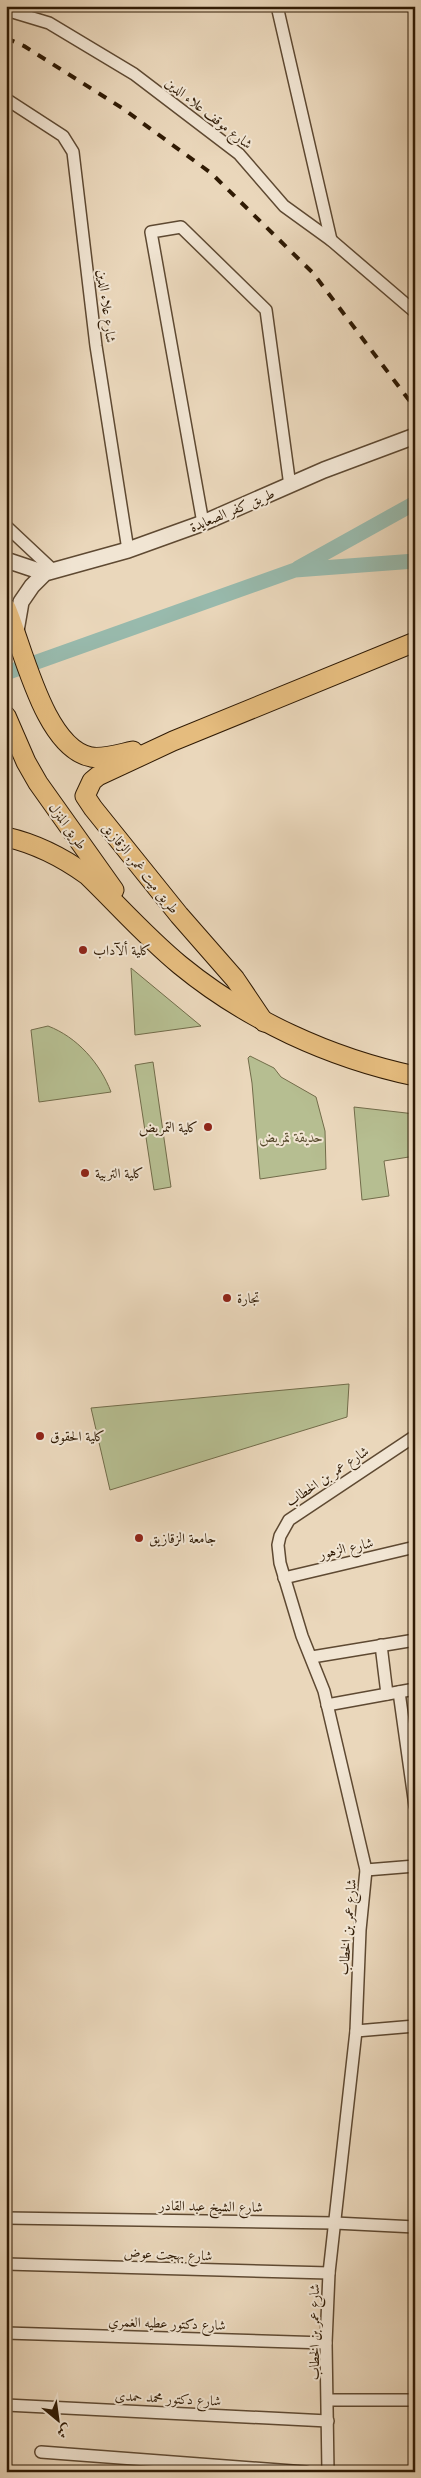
<svg xmlns="http://www.w3.org/2000/svg" width="421" height="2478" viewBox="0 0 421 2478" font-family="'Libre Caslon Text',Amiri,serif">
<style>
.green{fill:#b6be91;stroke:#726c4a}
.lines{fill:none;stroke-linecap:round;stroke-linejoin:round}
.canal{stroke:#98baad;stroke-width:15}
.minor-casing{stroke:#5e4932;stroke-width:14}
.tertiary-casing{stroke:#5e4932;stroke-width:18}
.trunk-casing{stroke:#2f1a04;stroke-width:21}
.minor{stroke:#f1e5d3;stroke-width:11}
.tertiary{stroke:#f1e5d3;stroke-width:15}
.trunk{stroke:#e5bc7e;stroke-width:19}
.rail{stroke:#2f1a04;stroke-width:4;stroke-dasharray:9 9;stroke-linecap:butt}
.poi-dot{fill:#8f2418;stroke:#f1e5d3;stroke-width:2}
.labels{text-anchor:middle;dominant-baseline:central;stroke-width:4;stroke-linejoin:round;paint-order:stroke}
.street-label{font-size:14px;fill:#2f1a04;stroke:#f1e5d3}
.poi-label{font-size:14px;fill:#2f1a04;stroke:#f1e5d3;text-anchor:start}
.park-label{font-size:14px;font-style:italic;fill:#584b2e;stroke:#f1e5d3}
</style>
<rect width="100%" height="100%" fill="#ead7bb"/>
<filter id="stains"><feTurbulence type="fractalNoise" baseFrequency=".004" numOctaves="4"/><feColorMatrix values="0 0 0 0 .2 0 0 0 0 .09 0 0 0 0 .02 0 0 0 .5 -.17"/></filter>
<radialGradient id="worn" r=".72"><stop offset=".6" stop-color="#630" stop-opacity="0"/><stop offset="1" stop-color="#630" stop-opacity=".3"/></radialGradient>
<g class="green">
<path d="M131,968L201,1026L135,1035Z"/>
<path d="M48,1026C77,1037 100,1063 111,1092L39,1102L31,1030Z"/>
<path d="M250,1056L274,1068L281,1077L316,1097L325,1131L326,1169L260,1179L252,1083L248,1058Z"/>
<path d="M153,1062L171,1187L154,1190L135,1065Z"/>
<path d="M354,1107L415,1114V1156L384,1161L389,1196L362,1200Z"/>
<path d="M349,1384L347,1417L110,1490L91,1408Z"/>
</g>
<g class="lines">
<g class="canal">
<path d="M298,568L415,503"/>
<path d="M6,673L295,570L415,561"/>
</g>
<defs>
<g id="minor">
<path d="M277,6L331,240"/>
<path d="M6,10L49,23L134,74L239,154L284,206L331,240L415,312"/>
<path d="M6,99L63,136L73,152L96,346L128,550"/>
<path d="M203,523L151,232L181,227L266,310L290,486"/>
<path d="M6,526L54,571"/>
<path d="M284,1578L415,1547"/>
<path d="M381,1645L387,1694"/>
<path d="M312,1657L415,1640"/>
<path d="M399,1692L415,1806"/>
<path d="M327,1705L415,1689"/>
<path d="M366,1870L415,1866"/>
<path d="M356,2031L415,2026"/>
<path d="M6,2218L335,2223L415,2227"/>
<path d="M6,2264L329,2273"/>
<path d="M6,2333L326,2343"/>
<path d="M328,2400H415"/>
<path d="M6,2405L328,2421"/>
<path d="M41,2452L306,2472"/>
<path d="M328,2472L326,2343L329,2273L356,2031L360,1930L366,1870L324,1691L302,1636L280,1563L278,1545L280,1536L289,1520L415,1436"/>
</g>
<g id="tertiary">
<path d="M6,560L45,573"/>
<path d="M16,631L21,602L32,586L45,573L128,550L203,523L324,470L415,436"/>
</g>
<g id="trunk">
<path d="M6,608C23,647 44,748 91,757C104,759 119,754 133,751"/>
<path d="M6,716L26,762L38,783L114,890"/>
<path d="M6,837C37,844 62,857 87,875C118,905 147,938 180,965C247,1020 330,1058 415,1076"/>
<path d="M264,1022L235,979L179,915L93,808L85,796L92,781L98,776L173,741L415,642"/>
</g>
</defs>
<use href="#minor" class="minor-casing"/>
<use href="#tertiary" class="tertiary-casing"/>
<use href="#trunk" class="trunk-casing"/>
<use href="#minor" class="minor"/>
<use href="#tertiary" class="tertiary"/>
<use href="#trunk" class="trunk"/>
<path class="rail" d="M6,38L24,46L122,108L211,173L313,273L415,408"/>
</g>
<g class="poi-dot">
<circle cx="83" cy="950" r="5"/>
<circle cx="208" cy="1127" r="5"/>
<circle cx="85" cy="1173" r="5"/>
<circle cx="227" cy="1298" r="5"/>
<circle cx="40" cy="1436" r="5"/>
<circle cx="139" cy="1538" r="5"/>
</g>
<g class="labels">
<g class="street-label">
<text transform="translate(209 113) rotate(38)">شارع موقف علاء الدين</text>
<text transform="translate(107 306) rotate(83)">شارع علاء الدين</text>
<text transform="translate(232 510) rotate(-23)">طريق كفر الصعايدة</text>
<text transform="translate(68 826) rotate(54)">طريق المنزل</text>
<text transform="translate(141 868) rotate(51)">طريق ميت غمر, الزقازيق</text>
<text transform="translate(327 1476) rotate(-34)">شارع عمر بن الخطاب</text>
<text transform="translate(346 1548) rotate(-13)">شارع الزهور</text>
<text transform="translate(347 1927) rotate(-85)">شارع عمر بن الخطاب</text>
<text transform="translate(211 2206) rotate(1)">شارع الشيخ عبد القادر</text>
<text transform="translate(168 2254) rotate(2)">شارع بهجت عوض</text>
<text transform="translate(167 2323) rotate(2)">شارع دكتور عطيه الغمري</text>
<text transform="translate(314 2332) rotate(-90)">شارع عمر بن الخطاب</text>
<text transform="translate(168 2398) rotate(3)">شارع دكتور محمد حمدى</text>
</g>
<g class="poi-label">
<text x="93" y="950">كلية ألآداب</text>
<text x="198" y="1127" text-anchor="end">كلية التمريض</text>
<text x="95" y="1173">كلية التربية</text>
<text x="237" y="1298">تجارة</text>
<text x="50" y="1436">كلية الحقوق</text>
<text x="149" y="1538">جامعة الزقازيق</text>
</g>
<g class="park-label">
<text x="291" y="1137">حديقة تمريض</text>
</g>
</g>
<rect width="421" height="2478" fill="none" stroke="#ead7bb" stroke-width="25"/>
<rect x="8" y="8" width="406" height="2463" fill="none" stroke="#2f1a04" stroke-width="2.5"/>
<rect x="12" y="12" width="396" height="2453" fill="none" stroke="#2f1a04"/>
<g transform="translate(58 2420) rotate(151)" stroke="#f1e5d3" stroke-width="4" paint-order="stroke">
<path d="M0-4L9 19L0 12L-9 19Z" fill="#2f1a04"/>
<text y="-8" font-size="14" font-weight="bold" text-anchor="middle" fill="#2f1a04">ش</text>
</g>
<rect width="100%" height="100%" filter="url(#stains)"/>
<rect width="100%" height="100%" fill="url(#worn)"/>
</svg>
